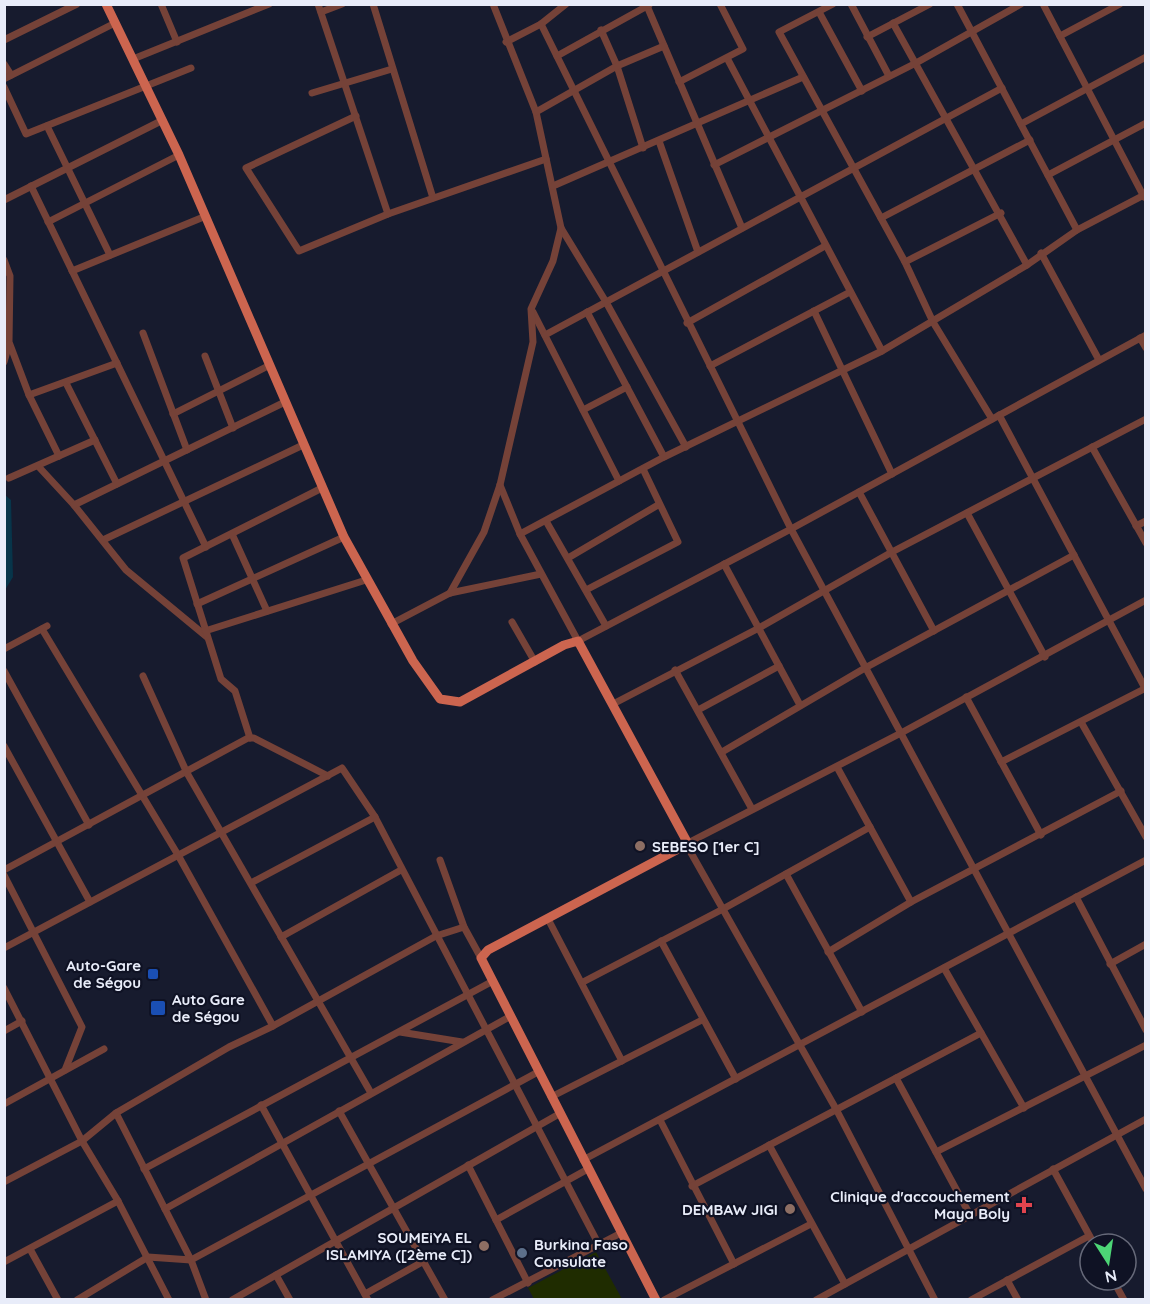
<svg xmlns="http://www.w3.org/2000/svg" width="1150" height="1304" viewBox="0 0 1150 1304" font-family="Quicksand,sans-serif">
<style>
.green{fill:#1f2c00}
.water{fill:#07354a}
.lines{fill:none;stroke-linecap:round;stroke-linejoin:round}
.minor{stroke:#754238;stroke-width:7}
.major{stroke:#cc654f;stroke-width:9}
.education-dot{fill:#8d6e63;stroke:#0f1224;stroke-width:2}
.transit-dot{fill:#1a4fb4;stroke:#0f1224;stroke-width:2}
.health-dot{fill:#e0444e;stroke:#0f1224;stroke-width:2}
.service-dot{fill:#5c6f8a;stroke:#0f1224;stroke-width:2}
.labels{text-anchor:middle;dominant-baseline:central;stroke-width:4.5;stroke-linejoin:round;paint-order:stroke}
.poi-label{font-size:15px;font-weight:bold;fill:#e8ecf9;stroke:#0f1224;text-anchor:end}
</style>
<rect width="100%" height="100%" fill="#171b2e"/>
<path class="green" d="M596,1252L622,1299H534L528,1288Z"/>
<path class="water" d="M5,495L11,500L13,577L5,590Z"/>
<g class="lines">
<g class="minor">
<path d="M161,4L177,42"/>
<path d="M318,4L388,214"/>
<path d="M373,4L433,198"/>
<path d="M493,4L536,112L561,228L606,302L686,447"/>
<path d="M833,4L779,32L905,262L933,322L992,419"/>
<path d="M851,4L889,76"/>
<path d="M957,4L1077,230"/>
<path d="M1043,4L1144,197"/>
<path d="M647,6L742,228"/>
<path d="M321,12L342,4"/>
<path d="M819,12L862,91"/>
<path d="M893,23L1027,265"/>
<path d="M541,24L791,529L1146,1189"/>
<path d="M601,30L617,66L643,148"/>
<path d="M1060,36L1120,4"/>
<path d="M867,37L930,4"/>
<path d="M4,40L77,4"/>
<path d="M506,42L541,24L566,4"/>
<path d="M557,56L649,5"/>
<path d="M727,58L882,351"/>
<path d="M133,59L269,4"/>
<path d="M4,64L11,75"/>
<path d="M4,79L115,23"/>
<path d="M679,82L743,49L720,4"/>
<path d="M4,87L26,134L191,68"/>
<path d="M312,93L392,69"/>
<path d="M536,112L617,66L664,46"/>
<path d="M356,116L246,168L299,251L388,214L546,159"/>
<path d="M1021,124L1146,57"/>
<path d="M47,126L110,255"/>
<path d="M659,141L698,252"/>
<path d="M714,165L916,63L1021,4"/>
<path d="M1048,175L1146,123"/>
<path d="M31,186L206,547"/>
<path d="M553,186L803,77"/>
<path d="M4,200L163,120"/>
<path d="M881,218L1030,140"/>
<path d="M48,222L179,155"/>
<path d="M1041,253L1099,360"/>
<path d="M4,260L10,276L9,342L29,395L59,456"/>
<path d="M905,262L1001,213"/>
<path d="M72,271L206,216"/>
<path d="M814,311L892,474"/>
<path d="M533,312L619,481"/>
<path d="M587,312L664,457"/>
<path d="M687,323L825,246"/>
<path d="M143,333L187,450"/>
<path d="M545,335L1002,88"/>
<path d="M1140,338L1146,348"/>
<path d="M205,356L233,428"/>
<path d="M4,362L9,344"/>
<path d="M710,366L850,292"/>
<path d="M66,383L117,484"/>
<path d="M29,395L117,363"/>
<path d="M583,410L627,387"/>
<path d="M173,414L270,365"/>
<path d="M999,415L1146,690"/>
<path d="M1092,447L1146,543"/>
<path d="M38,466L74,505L126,570L207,637"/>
<path d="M9,478L95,440"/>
<path d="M500,485L520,534L578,641L791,529L1146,335"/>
<path d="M859,492L934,631"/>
<path d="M74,505L285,402"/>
<path d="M967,513L1045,657"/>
<path d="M546,521L606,626"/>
<path d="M1136,526L1146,521"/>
<path d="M232,534L267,611"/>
<path d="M520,534L664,457L882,351L1027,265L1077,230L1146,194"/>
<path d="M103,540L303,445"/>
<path d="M568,558L658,505"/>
<path d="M724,564L800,705"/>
<path d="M586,590L678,542L643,469"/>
<path d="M450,593L484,532L500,485L533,342L531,309L553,261L561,228"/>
<path d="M197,604L344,537"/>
<path d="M512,622L535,662"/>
<path d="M391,624L450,593L541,574"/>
<path d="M42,629L178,855L273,1026"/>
<path d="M205,631L366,580"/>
<path d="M4,649L47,626"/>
<path d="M675,670L752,809"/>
<path d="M4,671L89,825"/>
<path d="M143,676L187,773L371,1093"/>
<path d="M966,697L1041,835"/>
<path d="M613,704L759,628L892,552L1146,419"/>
<path d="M698,710L779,666"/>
<path d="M1081,722L1146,837"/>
<path d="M250,738L235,691L221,679L183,558L322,488"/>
<path d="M4,746L90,902"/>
<path d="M722,752L865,668L1074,555"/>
<path d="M1001,762L1146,688"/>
<path d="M837,767L911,902"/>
<path d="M440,860L464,927L481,958"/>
<path d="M4,870L248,738H254L328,776"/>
<path d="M786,874L862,1012"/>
<path d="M4,875L82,1027L65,1070"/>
<path d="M251,883L375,817"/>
<path d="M1076,897L1146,1030"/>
<path d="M548,919L622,1061"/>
<path d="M281,937L401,870"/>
<path d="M661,941L736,1079"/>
<path d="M4,948L342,768L375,817L599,1245"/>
<path d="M828,952L911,902L1121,791"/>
<path d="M1110,964L1146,944"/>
<path d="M944,968L1024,1108"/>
<path d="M583,982L723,909L870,827"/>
<path d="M4,988L82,1141L118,1201L169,1300"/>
<path d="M4,1031L22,1021"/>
<path d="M400,1032L462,1042"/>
<path d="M896,1078L970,1215"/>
<path d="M551,1097L702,1020"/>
<path d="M4,1104L104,1049"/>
<path d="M261,1105L368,1300"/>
<path d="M339,1111L445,1300"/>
<path d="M116,1113L191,1260L206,1300"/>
<path d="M660,1120L734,1264"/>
<path d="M769,1145L845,1284"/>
<path d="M936,1152L1146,1045"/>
<path d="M583,1160L1146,860"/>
<path d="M468,1165L528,1283"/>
<path d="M144,1169L493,981"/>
<path d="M1053,1169L1094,1244"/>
<path d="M4,1182L82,1141L116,1113L229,1047L273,1026L436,936L464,927"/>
<path d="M692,1186L981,1033"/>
<path d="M165,1209L511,1016"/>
<path d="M496,1220L588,1169"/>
<path d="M30,1249L58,1300"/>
<path d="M4,1262L118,1201"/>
<path d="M276,1275L290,1300"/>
<path d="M1007,1280L1018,1300"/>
<path d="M1113,1280L1124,1300"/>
<path d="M365,1294L424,1261"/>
<path d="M77,1300L148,1257L191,1260L538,1072"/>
<path d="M232,1300L559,1114"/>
<path d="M492,1300L621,1233"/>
<path d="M664,1300L811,1224"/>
<path d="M816,1300L1146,1119"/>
<path d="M935,1300L836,1109L686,844L901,733L1146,600"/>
<path d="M971,1300L1089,1236"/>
</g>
<path class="major" d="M106,4L179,155L344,537L413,661L440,699L460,702L564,645L578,641L686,840L682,847L488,950L481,958L656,1300"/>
</g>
<g class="education-dot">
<circle cx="640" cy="846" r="6"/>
<circle cx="790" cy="1209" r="6"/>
<circle cx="484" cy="1246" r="6"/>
</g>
<g class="transit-dot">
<rect x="147" y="968" width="12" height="12" rx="3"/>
<rect x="150" y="1000" width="16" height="16" rx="3"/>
</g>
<path class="health-dot" d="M1021 1196h6v6h6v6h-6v6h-6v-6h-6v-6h6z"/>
<circle class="service-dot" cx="522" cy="1253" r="6"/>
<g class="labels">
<g class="poi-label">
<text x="652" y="846" text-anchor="start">SEBESO [1er C]</text>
<text x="141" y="965">Auto-Gare<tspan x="141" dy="17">de Ségou</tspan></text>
<text x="172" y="999" text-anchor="start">Auto Gare<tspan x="172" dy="17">de Ségou</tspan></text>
<text x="1010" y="1196">Clinique d'accouchement<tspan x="1010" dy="17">Maya Boly</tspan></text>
<text x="778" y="1209">DEMBAW JIGI</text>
<text x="472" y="1237">SOUMEiYA EL<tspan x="472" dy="17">ISLAMIYA ([2ème C])</tspan></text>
<text x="534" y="1244" text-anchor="start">Burkina Faso<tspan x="534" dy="17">Consulate</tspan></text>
</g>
</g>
<rect width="1150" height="1304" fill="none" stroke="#e8ecf9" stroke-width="12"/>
<g transform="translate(1108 1262) rotate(168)"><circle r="28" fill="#0f1224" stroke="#666979" stroke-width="1.5"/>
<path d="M0-4.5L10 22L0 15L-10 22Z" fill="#4dd676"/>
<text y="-9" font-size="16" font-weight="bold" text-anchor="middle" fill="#e8ecf9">N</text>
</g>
</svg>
